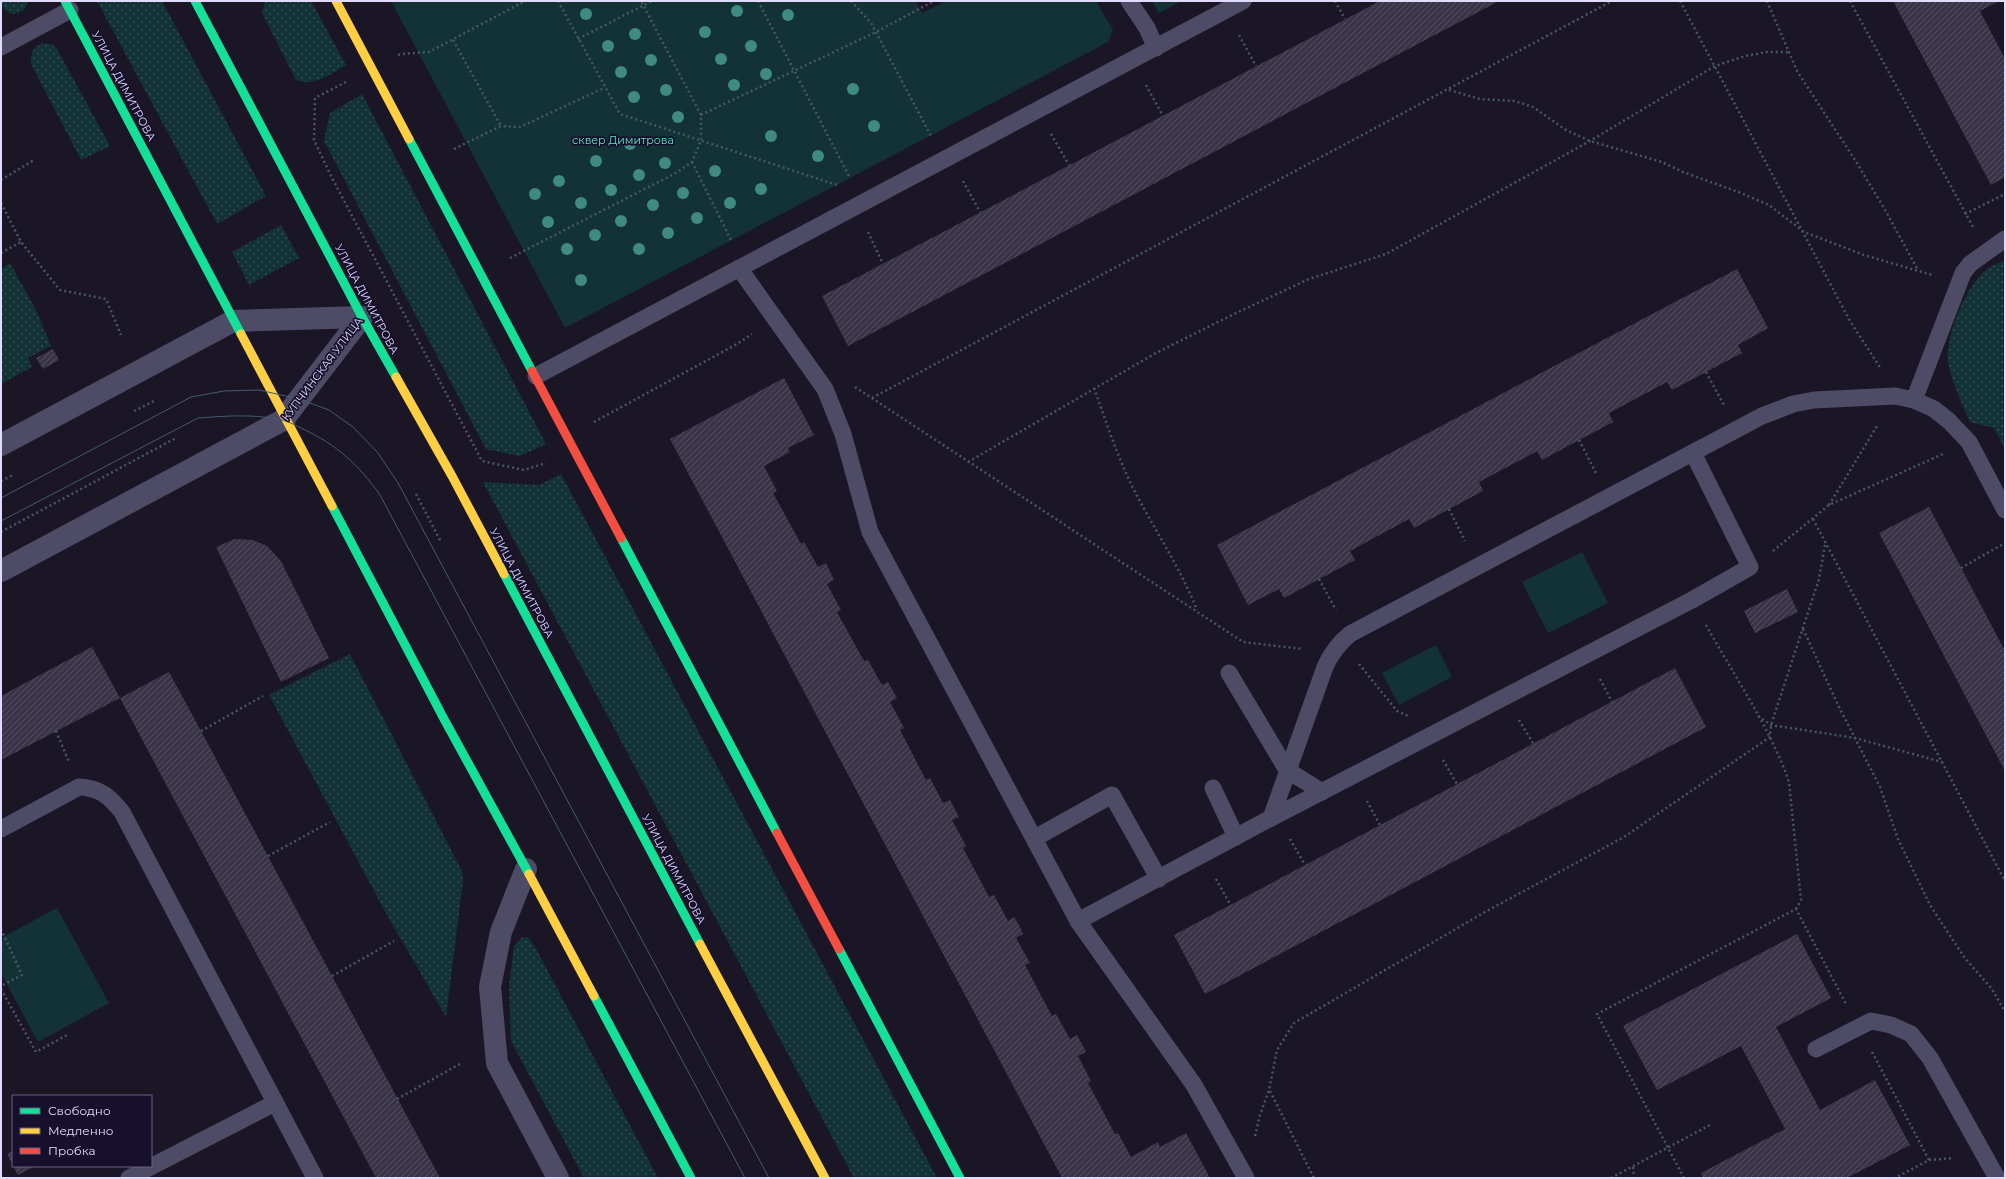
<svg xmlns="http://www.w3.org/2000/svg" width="2006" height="1179" viewBox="0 0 2006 1179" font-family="Montserrat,sans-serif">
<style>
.grass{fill:url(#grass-dots)}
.park{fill:#133235}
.building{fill:url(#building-hatch)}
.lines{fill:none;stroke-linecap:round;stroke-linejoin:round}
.path{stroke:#485667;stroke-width:2.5;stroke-dasharray:2 3;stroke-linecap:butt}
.lane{stroke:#4e4b67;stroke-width:17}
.street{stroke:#4e4b67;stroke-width:22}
.fast{stroke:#16e098;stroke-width:9}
.slow{stroke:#ffcf43;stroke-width:9}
.jam{stroke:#f24e42;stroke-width:9}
.tram{stroke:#475a70;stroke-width:1}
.tree{fill:#3f8a82}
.labels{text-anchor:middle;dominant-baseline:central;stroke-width:3.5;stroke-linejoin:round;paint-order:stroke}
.street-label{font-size:11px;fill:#e1dbff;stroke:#16102c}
.park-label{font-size:11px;fill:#5ee8ce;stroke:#16102c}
</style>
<defs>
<pattern id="grass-dots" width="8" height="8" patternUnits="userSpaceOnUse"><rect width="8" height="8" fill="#133235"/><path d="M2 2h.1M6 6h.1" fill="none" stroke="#354f53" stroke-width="1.8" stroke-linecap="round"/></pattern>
<pattern id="building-hatch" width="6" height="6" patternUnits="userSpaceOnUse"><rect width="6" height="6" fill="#393447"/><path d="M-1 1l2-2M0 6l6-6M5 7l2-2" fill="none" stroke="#555163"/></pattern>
</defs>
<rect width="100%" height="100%" fill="#1a1626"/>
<g class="grass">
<path d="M1,1H28C27,10 20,13 12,14C6,11 1,8 1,1Z"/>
<path d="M97,1H162L266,196L217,224Z"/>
<path d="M265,1H311L346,65C330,74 315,87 296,80L262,13Z"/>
<path d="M43,43L52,44L57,49L110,146L81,160L31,64C30,53 33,47 43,43Z"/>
<path d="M362,94L546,444L520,456L486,449L324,141L330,113Z"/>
<path d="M281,225L299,258L249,285L232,252Z"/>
<path d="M2005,260V449L1994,428L1970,422C1962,403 1951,382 1948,361C1945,337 1966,285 1986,270C1991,266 1999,263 2005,260Z"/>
<path d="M10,263L36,310L51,346L28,358L32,367L1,384V269Z"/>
<path d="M561,474L937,1178H854L483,482L539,485Z"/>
<path d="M350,654L462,871L463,881L446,1017L387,915L269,695Z"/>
<path d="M528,937L535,947L658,1178H584L511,1041L509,986L514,947L521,938Z"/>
</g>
<g class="park">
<path d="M391,1H916L922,13L946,1H1096L1113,30L1108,42L565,328Z"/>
<path d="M1152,1H1181L1159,13Z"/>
<path d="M1582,552L1608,603L1548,633L1522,582Z"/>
<path d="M1436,645L1452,677L1399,705L1382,673Z"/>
<path d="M57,908L109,1003L38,1042L1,973V938Z"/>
</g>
<g class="building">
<path d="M1380,1H1499L848,346L822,296Z"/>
<path d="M1893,1H1999L1980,11L2005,59V177L1991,185Z"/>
<path d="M1737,269L1768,328L1738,345L1742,353L1672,390L1667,382L1609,413L1613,422L1542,460L1537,451L1479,482L1483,491L1414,528L1409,519L1350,551L1355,560L1284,598L1279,589L1248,605L1217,545Z"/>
<path d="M53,349L59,360L43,369L36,358Z"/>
<path d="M784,378L814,435L788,448L790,452L764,466L777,491L773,493L801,544L804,542L818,567L826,563L834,580L827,584L841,610L837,612L864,661L868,660L882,685L888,682L897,698L890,702L904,728L900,730L926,780L930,778L943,803L950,800L959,817L952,820L966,846L963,848L989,897L994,895L1008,921L1014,917L1019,925L1023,934L1016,938L1030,963L1025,965L1052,1016L1056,1014L1070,1039L1077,1035L1086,1052L1078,1056L1091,1081L1088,1083L1115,1134L1118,1133L1131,1157L1158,1142L1160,1147L1186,1133L1210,1178H1062L670,439Z"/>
<path d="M1929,507L2005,651V771L1879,533Z"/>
<path d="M235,539L253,540L267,546L281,561L329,658L281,682L216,547Z"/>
<path d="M1787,589L1798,612L1755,633L1744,611Z"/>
<path d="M92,647L120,698L1,760V696Z"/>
<path d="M1675,668L1706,727L1205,994L1174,935Z"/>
<path d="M169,672L201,731L440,1178H376L120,698Z"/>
<path d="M1797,934L1831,998L1776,1027L1820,1110L1875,1080L1910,1145L1847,1178H1703L1701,1173L1785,1129L1741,1046L1657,1090L1623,1026Z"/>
<path d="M13,1151V1166L7,1154Z"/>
<path d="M13,1166H35L18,1175Z"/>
</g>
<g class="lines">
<g class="path">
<path d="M558,1L620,114L837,185"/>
<path d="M758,1L850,178"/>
<path d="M851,1L871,23L931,136"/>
<path d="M1335,1L1345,19"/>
<path d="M1680,1L1850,321L1881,369"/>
<path d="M1767,1L1797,71L1855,160L1884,208L1918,270"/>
<path d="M1850,1L1973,227"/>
<path d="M1239,35L1256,66"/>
<path d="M578,39L652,1"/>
<path d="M453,40L501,126"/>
<path d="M398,55L402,54L429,52L525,1"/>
<path d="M346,82L315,98L314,140L332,178L482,461L524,470L546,463"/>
<path d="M1146,85L1163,116"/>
<path d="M1449,90L1480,99L1515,101L1533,107L1566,130L1590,141L1662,162L1683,172L1741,193L1769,205L1804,232L1864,255L1932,275"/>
<path d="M701,115L876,32L934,1"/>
<path d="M1051,134L1069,165"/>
<path d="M454,149L501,126L520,127L604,88"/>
<path d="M692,162L732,242"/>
<path d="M1,180L34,160"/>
<path d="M963,181L980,212"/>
<path d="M1,203L21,242L60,290L106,299L121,335"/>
<path d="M1965,214L2005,194"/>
<path d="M868,232L883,264"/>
<path d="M1,253L21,242"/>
<path d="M510,258L676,173L692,162L701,140V115L641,1"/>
<path d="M1706,372L1724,405"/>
<path d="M855,387L1243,642L1303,649"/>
<path d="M1094,388C1106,421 1117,456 1133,488C1154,529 1180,567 1197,610"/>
<path d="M872,398L1612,1"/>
<path d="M134,411L156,400"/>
<path d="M594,422L737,344L752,334"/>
<path d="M1579,440L1596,473"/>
<path d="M968,462L1156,353L1236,313L1309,279L1386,254L1590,141L1715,66L1745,56L1767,52H1788"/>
<path d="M1,481L13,475"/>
<path d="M416,494L441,542"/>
<path d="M1829,505L1877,426"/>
<path d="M1449,509L1465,541"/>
<path d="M1813,519L2005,881"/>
<path d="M1,532L176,438"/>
<path d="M1773,551L1829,505L1943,454"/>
<path d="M1961,568L2005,543"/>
<path d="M1319,579L1336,610"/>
<path d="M1706,625C1733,674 1771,729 1789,782L1801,900L1796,909"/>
<path d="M1803,629L1838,705L1880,787L1898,839L1930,905L1964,957L1992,989L2005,1012"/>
<path d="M1359,664L1397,711L1408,716"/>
<path d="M1600,679L1612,702"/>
<path d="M1758,716L1771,725L1855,738L1942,762"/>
<path d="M1519,720L1533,743"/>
<path d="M56,731L69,762"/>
<path d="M201,731L263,696"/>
<path d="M1443,760L1457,784"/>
<path d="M1367,801L1380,825"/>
<path d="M1290,839L1305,865"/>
<path d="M268,856L330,822"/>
<path d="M1216,879L1230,904"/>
<path d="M1,929L22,975L1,986"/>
<path d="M332,976L394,941"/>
<path d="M1,989L36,1052L69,1034"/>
<path d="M1872,1052L1929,1160L1895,1178"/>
<path d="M1270,1091L1314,1178"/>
<path d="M397,1099L460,1064"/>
<path d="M1255,1136L1260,1115L1269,1090L1277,1050L1294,1023L1485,912L1624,837L1770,737L1771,725L1819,579L1825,545"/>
<path d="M1929,1160L1954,1158"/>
<path d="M1633,1167L1634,1178"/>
<path d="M1611,1178L1710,1125"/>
<path d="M1684,1178L1597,1014L1796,909L1846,1004"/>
</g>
<g class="lane">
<path d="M1129,1L1147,28L1156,48"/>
<path d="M1,47L70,10"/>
<path d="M739,268L825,389L843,434L870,532L1078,921L1194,1085L1246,1178"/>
<path d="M536,376L1243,1"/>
<path d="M1914,400L1963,273L1970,264L2005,239"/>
<path d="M1229,673L1287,770L1322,792"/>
<path d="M1213,788L1236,837"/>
<path d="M1271,818L1325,667C1331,653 1338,644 1350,634L1762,416L1793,404L1814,400L1895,396L1914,400L1934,409L1949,421L1969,442L2005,510"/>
<path d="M1,829L79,787C100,788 109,796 122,812L315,1178"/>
<path d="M1035,838L1112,795L1159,879"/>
<path d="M1078,921L1271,818L1692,600L1750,567L1693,453"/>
<path d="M1816,1049L1871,1021L1891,1025L1911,1034L1930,1058L1997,1178"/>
<path d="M129,1178L275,1103"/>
</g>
<g class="street">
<path d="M1,445L233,321L362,317"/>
<path d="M1,571L285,419L283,420L362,317"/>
<path d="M526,869L501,932L490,987L497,1063L558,1178"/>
</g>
<g class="fast">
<path d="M65,1L241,334"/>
<path d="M195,1L362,317L396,377"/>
<path d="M409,139L532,371"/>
<path d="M332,506L444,719L529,874"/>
<path d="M621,538L777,833"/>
<path d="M504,574L700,944"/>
<path d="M839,949L960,1178"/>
<path d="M594,996L691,1178"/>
</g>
<g class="slow">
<path d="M336,1L409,139"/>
<path d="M241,334L332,506"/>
<path d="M396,377L452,476L504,574"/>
<path d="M529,874L594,996"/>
<path d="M700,944L825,1178"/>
</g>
<g class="jam">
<path d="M532,371L621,538"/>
<path d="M777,833L839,949"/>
</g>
<g class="tram">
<path d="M1,498L191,397L224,391L259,390L299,399L329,410L353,427L378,453L398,483L769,1178"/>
<path d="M1,521L198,418C225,416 251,414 277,419C286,420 295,425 303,429C337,445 358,464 380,495L745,1178"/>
</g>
</g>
<g class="tree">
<circle cx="737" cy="11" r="6"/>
<circle cx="586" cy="14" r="6"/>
<circle cx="788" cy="15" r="6"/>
<circle cx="705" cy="32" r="6"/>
<circle cx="635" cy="34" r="6"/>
<circle cx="608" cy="46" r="6"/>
<circle cx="751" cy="46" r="6"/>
<circle cx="721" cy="59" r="6"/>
<circle cx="651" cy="60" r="6"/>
<circle cx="621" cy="72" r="6"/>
<circle cx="766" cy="74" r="6"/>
<circle cx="734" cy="85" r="6"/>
<circle cx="853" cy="89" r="6"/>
<circle cx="666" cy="90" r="6"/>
<circle cx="634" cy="97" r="6"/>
<circle cx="678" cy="117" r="6"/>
<circle cx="874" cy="126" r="6"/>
<circle cx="771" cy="136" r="6"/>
<circle cx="630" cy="144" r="6"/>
<circle cx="818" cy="156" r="6"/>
<circle cx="596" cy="161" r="6"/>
<circle cx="665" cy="163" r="6"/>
<circle cx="715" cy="171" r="6"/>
<circle cx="639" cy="175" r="6"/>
<circle cx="559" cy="181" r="6"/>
<circle cx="761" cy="189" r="6"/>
<circle cx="611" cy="190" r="6"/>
<circle cx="683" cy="193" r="6"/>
<circle cx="535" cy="194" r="6"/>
<circle cx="581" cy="203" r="6"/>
<circle cx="730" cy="203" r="6"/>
<circle cx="653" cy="205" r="6"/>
<circle cx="697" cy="218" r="6"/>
<circle cx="621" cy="221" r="6"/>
<circle cx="548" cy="222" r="6"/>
<circle cx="668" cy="233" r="6"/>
<circle cx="595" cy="235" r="6"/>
<circle cx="567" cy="249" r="6"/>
<circle cx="639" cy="249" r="6"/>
<circle cx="581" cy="280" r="6"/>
</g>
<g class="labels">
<g class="street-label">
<text transform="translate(124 86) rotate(62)">УЛИЦА ДИМИТРОВА</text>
<text transform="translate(367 299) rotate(62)">УЛИЦА ДИМИТРОВА</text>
<text transform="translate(322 369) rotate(-53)">КУПЧИНСКАЯ УЛИЦА</text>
<text transform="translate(522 583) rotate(62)">УЛИЦА ДИМИТРОВА</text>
<text transform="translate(674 869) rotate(62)">УЛИЦА ДИМИТРОВА</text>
</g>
<g class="park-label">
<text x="623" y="140">сквер Димитрова</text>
</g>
</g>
<rect width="2006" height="1179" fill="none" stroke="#e1dbff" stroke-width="4"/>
<rect x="12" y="1095" width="140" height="72" fill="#16102c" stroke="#676180"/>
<rect x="20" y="1108" width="20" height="6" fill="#16e098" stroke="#676180"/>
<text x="48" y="1115" font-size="12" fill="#e1dbff">Свободно</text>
<rect x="20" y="1128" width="20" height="6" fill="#ffcf43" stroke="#676180"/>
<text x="48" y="1135" font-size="12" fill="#e1dbff">Медленно</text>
<rect x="20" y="1148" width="20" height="6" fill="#f24e42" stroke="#676180"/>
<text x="48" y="1155" font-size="12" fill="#e1dbff">Пробка</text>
</svg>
